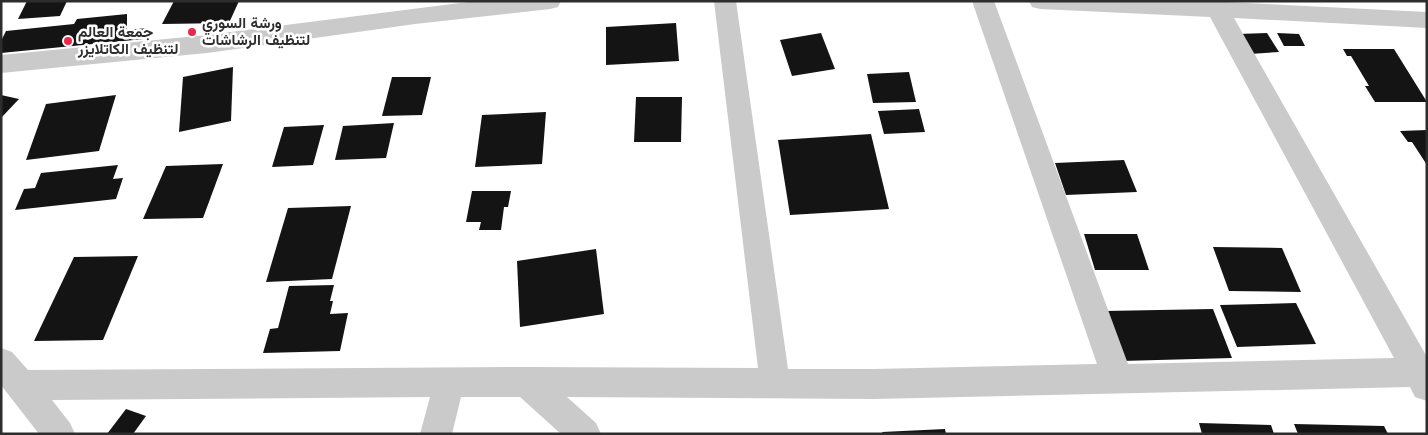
<svg xmlns="http://www.w3.org/2000/svg" width="1428" height="435" viewBox="0 0 1428 435" font-family="Jost,Vazirmatn,sans-serif">
<style>
.building{fill:#141414}
.lines{fill:none;stroke-linecap:round;stroke-linejoin:round}
.minor{fill:#cacaca;fill-rule:evenodd}
.poi-dot{fill:#ec2749;stroke:#fff;stroke-width:2}
.labels{text-anchor:middle;dominant-baseline:central;stroke-width:5;stroke-linejoin:round;paint-order:stroke}
.poi-label{font-size:15px;font-weight:bold;fill:#2d2d2d;stroke:#fff;text-anchor:start}
</style>
<rect width="100%" height="100%" fill="#fff"/>
<g class="building">
<path d="M27,1H67L60,16L18,19Z"/>
<path d="M174,1H239L229,23L162,24Z"/>
<path d="M127,14V30L148,28L144,39L1,53V41L6,31L74,24L77,19Z"/>
<path d="M676,23L679,61L606,65V27Z"/>
<path d="M821,33L835,69L792,76L780,40Z"/>
<path d="M1267,33L1279,52L1250,54L1238,34Z"/>
<path d="M1277,33L1299,34L1305,46H1284Z"/>
<path d="M1343,49H1394L1427,102H1375L1365,86H1369L1351,56H1347Z"/>
<path d="M233,67L231,121L179,132L183,77Z"/>
<path d="M909,72L916,102L873,103L867,74Z"/>
<path d="M392,77H431L422,115L382,116Z"/>
<path d="M1,95L19,99L1,118Z"/>
<path d="M116,95L99,151L26,160L46,104Z"/>
<path d="M636,97H682L681,142H634Z"/>
<path d="M919,109L925,132L884,134L878,111Z"/>
<path d="M546,112L542,164L475,167L482,115Z"/>
<path d="M394,123L386,158L335,160L343,126Z"/>
<path d="M324,125L313,165L272,167L284,127Z"/>
<path d="M1427,130V165L1412,142H1408L1400,131Z"/>
<path d="M871,134L889,209L790,215L778,140Z"/>
<path d="M1124,160L1137,192L1066,195L1055,163Z"/>
<path d="M223,164L203,218L143,219L166,166Z"/>
<path d="M118,165L113,179L123,178L116,199L15,210L24,189L35,188L41,173Z"/>
<path d="M472,191H511L508,207H504L501,230H479L481,222H466Z"/>
<path d="M351,206L332,279L266,282L288,208Z"/>
<path d="M1084,234H1137L1149,270H1095Z"/>
<path d="M1213,247L1282,248L1301,292L1229,291Z"/>
<path d="M596,249L604,314L520,327L517,261Z"/>
<path d="M138,256L103,340L34,341L74,257Z"/>
<path d="M334,285L330,301H333L330,314L348,313L340,351L263,353L270,329L278,328L289,286Z"/>
<path d="M1296,303L1316,344L1237,347L1220,305Z"/>
<path d="M1213,309L1232,358L1121,361L1105,311Z"/>
<path d="M126,409L146,416L133,434H107Z"/>
<path d="M1199,423L1271,425L1274,434H1202Z"/>
<path d="M1294,424L1384,426L1388,434H1298Z"/>
<path d="M945,429L946,434H883L882,432Z"/>
</g>
<g class="lines">
<g class="minor">
<path d="M476,1H561L558,7L550,9L415,24L207,53L1,73V55L207,35Z"/>
<path d="M714,1H736L788,369H874L1097,364L972,1H994L1128,364L1394,358L1210,17L1040,9L1032,7L1029,1H1207L1427,12V28L1234,18L1427,357V401L1415,397L1410,387L874,399L567,397L596,423L601,434H561L520,397H461L452,434H420L430,397L52,400L70,423L75,434H39L1,385V348L12,352L28,370L526,367L758,368Z"/>
</g>
</g>
<g class="poi-dot">
<circle cx="192" cy="32" r="5"/>
<circle cx="68" cy="41" r="5"/>
</g>
<g class="labels">
<g class="poi-label">
<text x="202" y="23">ورشة السوري<tspan x="202" dy="17">لتنظيف الرشاشات</tspan></text>
<text x="78" y="32">جمعة العالم<tspan x="78" dy="17">لتنظيف الكاتلايزر</tspan></text>
</g>
</g>
<rect width="1428" height="435" fill="none" stroke="#2d2d2d" stroke-width="5"/>
</svg>
